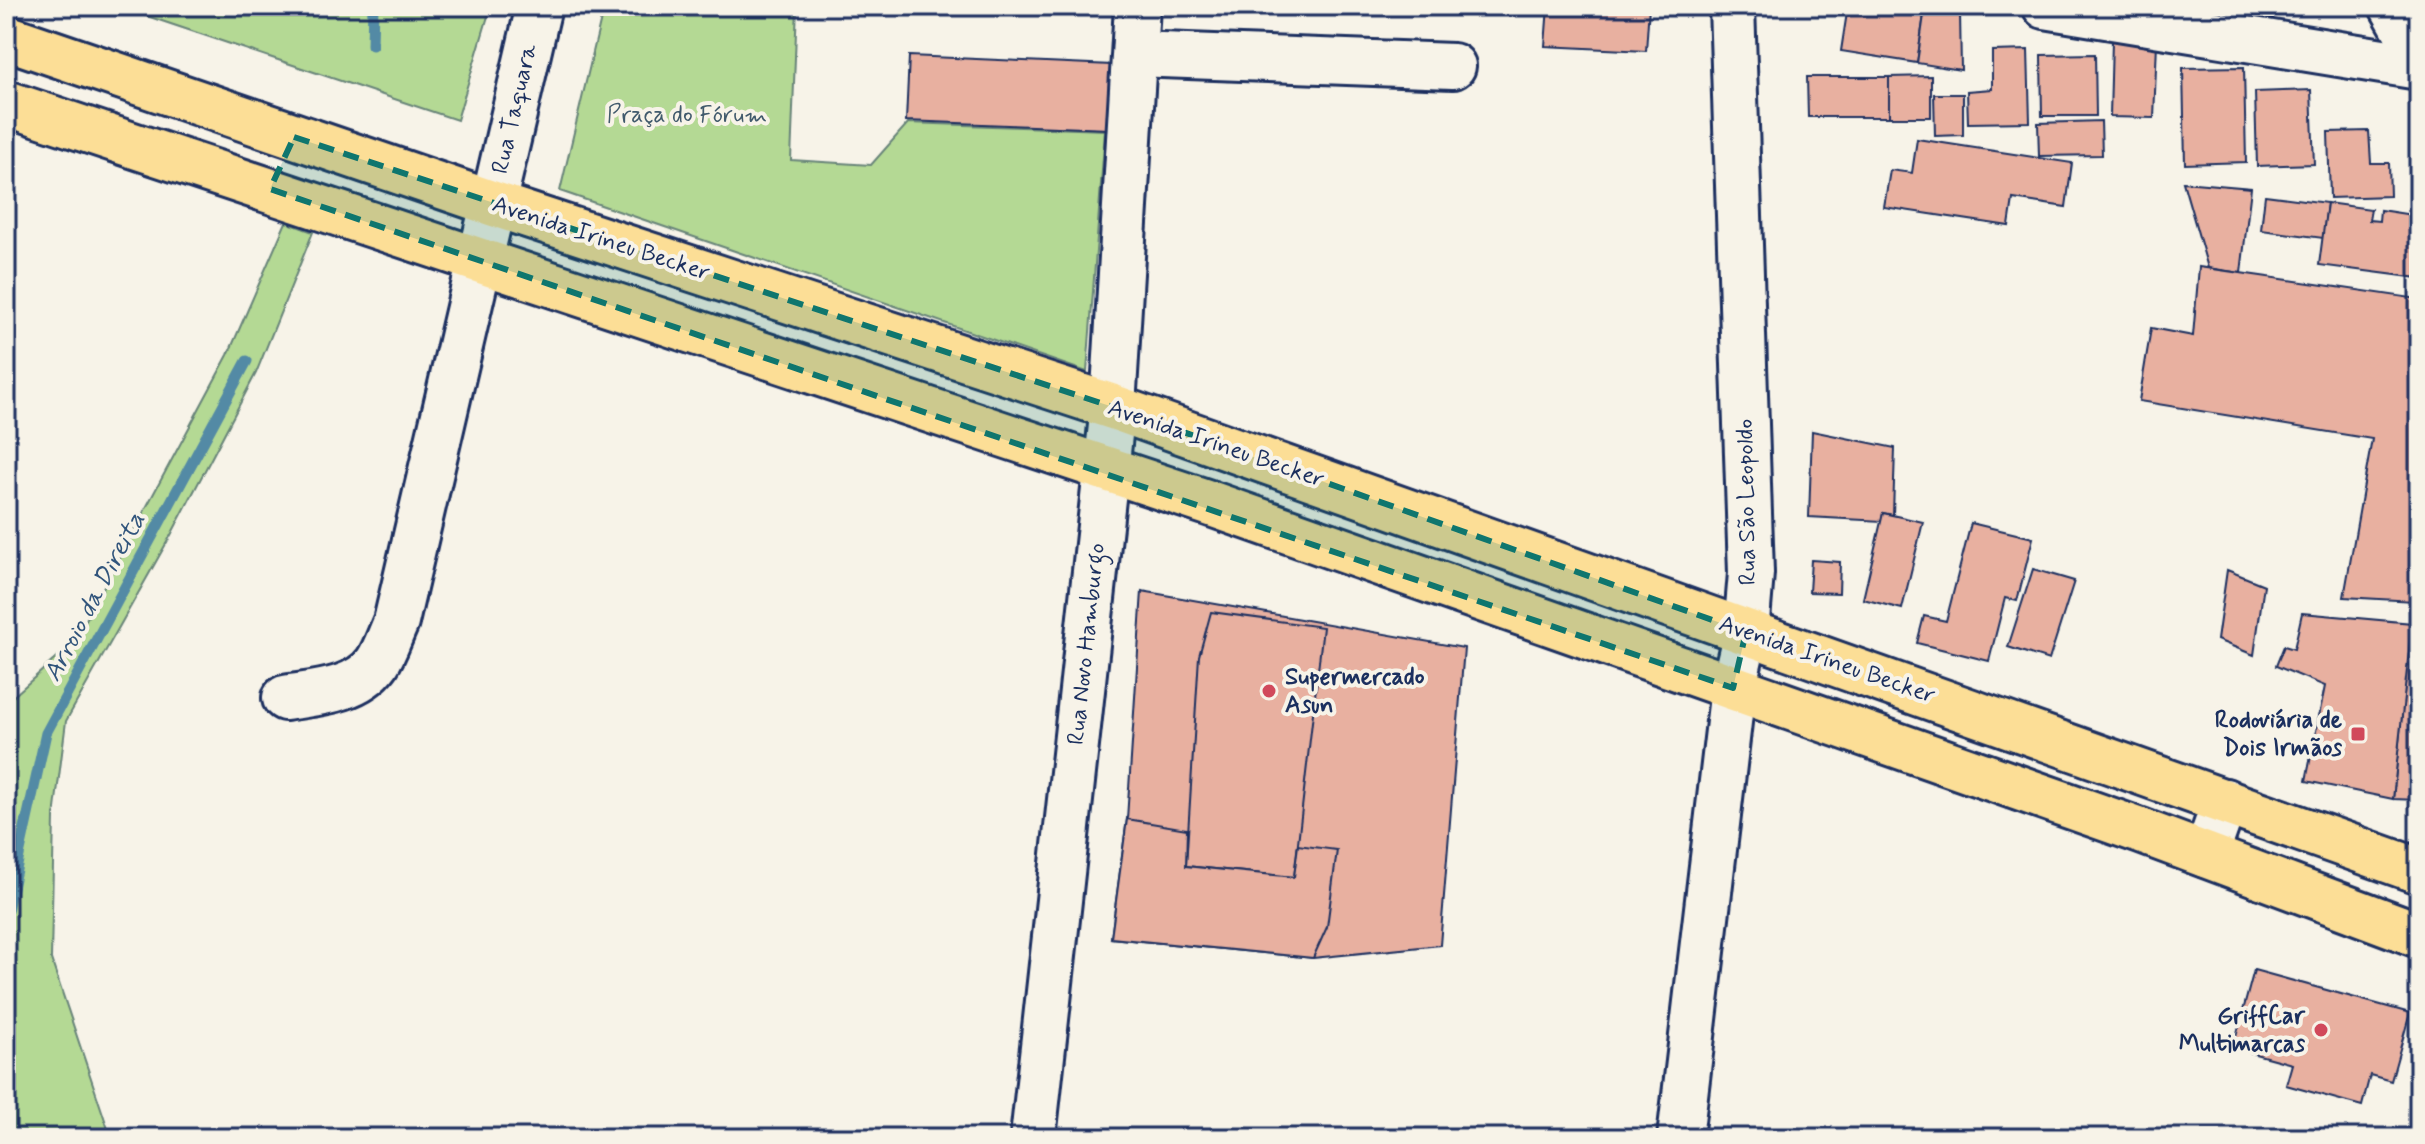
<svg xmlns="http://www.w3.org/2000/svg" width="2425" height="1144" viewBox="0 0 2425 1144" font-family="Mynerve,sans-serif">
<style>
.green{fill:#b4d994;stroke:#688479;stroke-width:2}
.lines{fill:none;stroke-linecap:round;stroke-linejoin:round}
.stream{stroke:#538aa5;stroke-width:11}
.building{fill:#e8b0a0;stroke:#1b2f5e;stroke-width:2}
.minor-casing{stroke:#1b2f5e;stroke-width:50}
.major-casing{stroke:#1b2f5e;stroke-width:50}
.minor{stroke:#f7f3e8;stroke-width:44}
.major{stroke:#fcde96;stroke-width:44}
.marked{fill:#0f766e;fill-opacity:0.2;stroke:#0f766e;stroke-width:6;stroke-dasharray:16 10;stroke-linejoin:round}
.poi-dot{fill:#d1495b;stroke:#f7f3e8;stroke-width:3}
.labels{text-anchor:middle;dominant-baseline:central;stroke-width:8;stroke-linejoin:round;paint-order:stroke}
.street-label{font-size:24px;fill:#1b2f5e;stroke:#f7f3e8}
.park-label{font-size:24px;fill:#415a6c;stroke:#f7f3e8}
.poi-label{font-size:24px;font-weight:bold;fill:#1b2f5e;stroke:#f7f3e8;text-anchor:end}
.water-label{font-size:26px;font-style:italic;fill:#32557c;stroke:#f7f3e8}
</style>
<rect width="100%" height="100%" fill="#f7f3e8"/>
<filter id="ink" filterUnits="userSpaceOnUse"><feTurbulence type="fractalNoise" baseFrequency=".0125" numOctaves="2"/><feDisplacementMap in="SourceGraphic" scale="16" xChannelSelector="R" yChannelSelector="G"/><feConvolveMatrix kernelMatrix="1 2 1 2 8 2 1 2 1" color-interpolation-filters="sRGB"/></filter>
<g filter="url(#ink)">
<g class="green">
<path d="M117,6H491L457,120Z"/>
<path d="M604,6H797L791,160L871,165L908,123L1105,130L1087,372L560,191Z"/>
<path d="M286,222L313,232L256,373L171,535L66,721L54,817L51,959L111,1138H6V703L74,642L228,355Z"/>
</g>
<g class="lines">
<g class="stream">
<path d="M372,45L373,6"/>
<path d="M6,915L46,733L247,361"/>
</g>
</g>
<g class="building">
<path d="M1548,6H1649L1646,51L1545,46Z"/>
<path d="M1848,6L1925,8L1917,63L1841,51Z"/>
<path d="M1925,8L1960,13L1961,70L1917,63Z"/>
<path d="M2112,40L2157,42L2154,118L2110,117Z"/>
<path d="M2028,50L2030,122L1968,123L1967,91L1992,89V51Z"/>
<path d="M2095,54L2096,116H2042L2041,55Z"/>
<path d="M909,56L1112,65L1109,129L906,121Z"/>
<path d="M2244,67L2246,162L2185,164L2183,68Z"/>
<path d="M1931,76V117H1889V77Z"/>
<path d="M1807,77H1889V117H1808Z"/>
<path d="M2311,90L2314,164L2257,166L2255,92Z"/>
<path d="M1934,94H1963V135L1935,136Z"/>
<path d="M2101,121L2102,155L2039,156L2038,123Z"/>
<path d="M2369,131L2371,163H2389L2390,196L2330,198L2328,132Z"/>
<path d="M1917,139L2072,163L2066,207L2013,199L2009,226L1884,207L1890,170L1912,173Z"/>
<path d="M2183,182L2251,188L2241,273L2208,268Z"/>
<path d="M2265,195L2327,203L2323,238L2261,230Z"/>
<path d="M2327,203L2371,209L2369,220L2379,221L2380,210L2419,216V278L2319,265Z"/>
<path d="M2199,267L2419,299V583H2416L2414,601L2344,597L2372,439L2139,401L2151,328L2193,336Z"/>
<path d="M1812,431L1895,448L1893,515L1883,513L1882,521L1809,517Z"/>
<path d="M1883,513L1923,522L1902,609L1863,599Z"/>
<path d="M1971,523L2033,538L2017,601L2005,598L1989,661L1917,643L1924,616L1946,621Z"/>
<path d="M1811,560L1840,562L1839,593L1809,592Z"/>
<path d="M2033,569L2074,581L2049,660L2008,647Z"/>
<path d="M2227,570L2264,585L2254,655L2217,640Z"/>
<path d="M2416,583H2419V800L2393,799Z"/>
<path d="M1142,591L1464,648L1440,945L1313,958L1111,938L1127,819Z"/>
<path d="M1211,612L1323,627L1294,877L1186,866L1199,656Z"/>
<path d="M2302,613L2412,623L2393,799L2306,781L2325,686L2276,666L2284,646L2294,649Z"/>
<path d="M1127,819L1187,829L1186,866L1294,877L1298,845L1337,850L1327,927L1313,958L1111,938Z"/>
<path d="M2254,970L2410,1013L2391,1081L2370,1075L2362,1106L2286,1085L2292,1064L2233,1048Z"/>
</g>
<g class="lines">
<defs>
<g id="minor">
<path d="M2045,6L2419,67"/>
<path d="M2392,6L2419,54"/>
<path d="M1135,54L1453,66"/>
<path d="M285,698C316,693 357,691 377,663C385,651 390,635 396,622L539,6"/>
<path d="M2206,855L2225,801"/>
<path d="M1033,1138L1113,407L1137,6"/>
<path d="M1680,1138L1733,688L1746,632L1751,573L1732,6"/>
</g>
<g id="major">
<path d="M6,37L494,204L1113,407L2419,871"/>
<path d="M6,103L1206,502L2141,831L2419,935"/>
</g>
</defs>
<use href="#minor" class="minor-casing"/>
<use href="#major" class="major-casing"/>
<use href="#minor" class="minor"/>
<use href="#major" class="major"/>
</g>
</g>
<path class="marked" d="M294,137L1113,407L1746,632L1733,688L270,189Z"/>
<g class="poi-dot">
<circle cx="1269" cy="691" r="8"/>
<rect x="2350" y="726" width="16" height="16" rx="4"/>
<circle cx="2321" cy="1030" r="8"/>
</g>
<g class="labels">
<g class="street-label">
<text transform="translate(515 109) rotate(-77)">Rua Taquara</text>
<text transform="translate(601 239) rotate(18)">Avenida Irineu Becker</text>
<text transform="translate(1216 444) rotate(19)">Avenida Irineu Becker</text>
<text transform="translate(1747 502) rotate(-91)">Rua São Leopoldo</text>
<text transform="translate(1087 644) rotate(-84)">Rua Novo Hamburgo</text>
<text transform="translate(1827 660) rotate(19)">Avenida Irineu Becker</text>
</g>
<g class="park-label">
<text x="687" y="115">Praça do Fórum</text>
</g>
<g class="poi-label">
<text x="1285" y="677" text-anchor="start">Supermercado<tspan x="1285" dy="28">Asun</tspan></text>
<text x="2342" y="720">Rodoviária de<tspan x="2342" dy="28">Dois Irmãos</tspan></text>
<text x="2305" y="1016">GriffCar<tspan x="2305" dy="28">Multimarcas</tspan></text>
</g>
<g class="water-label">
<text transform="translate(95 597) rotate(-62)">Arroio da Direita</text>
</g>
</g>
<rect width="2425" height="1144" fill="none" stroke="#f7f3e8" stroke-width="32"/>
<rect x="16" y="16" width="2393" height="1112" fill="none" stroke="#1b2f5e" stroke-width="3" filter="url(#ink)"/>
</svg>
